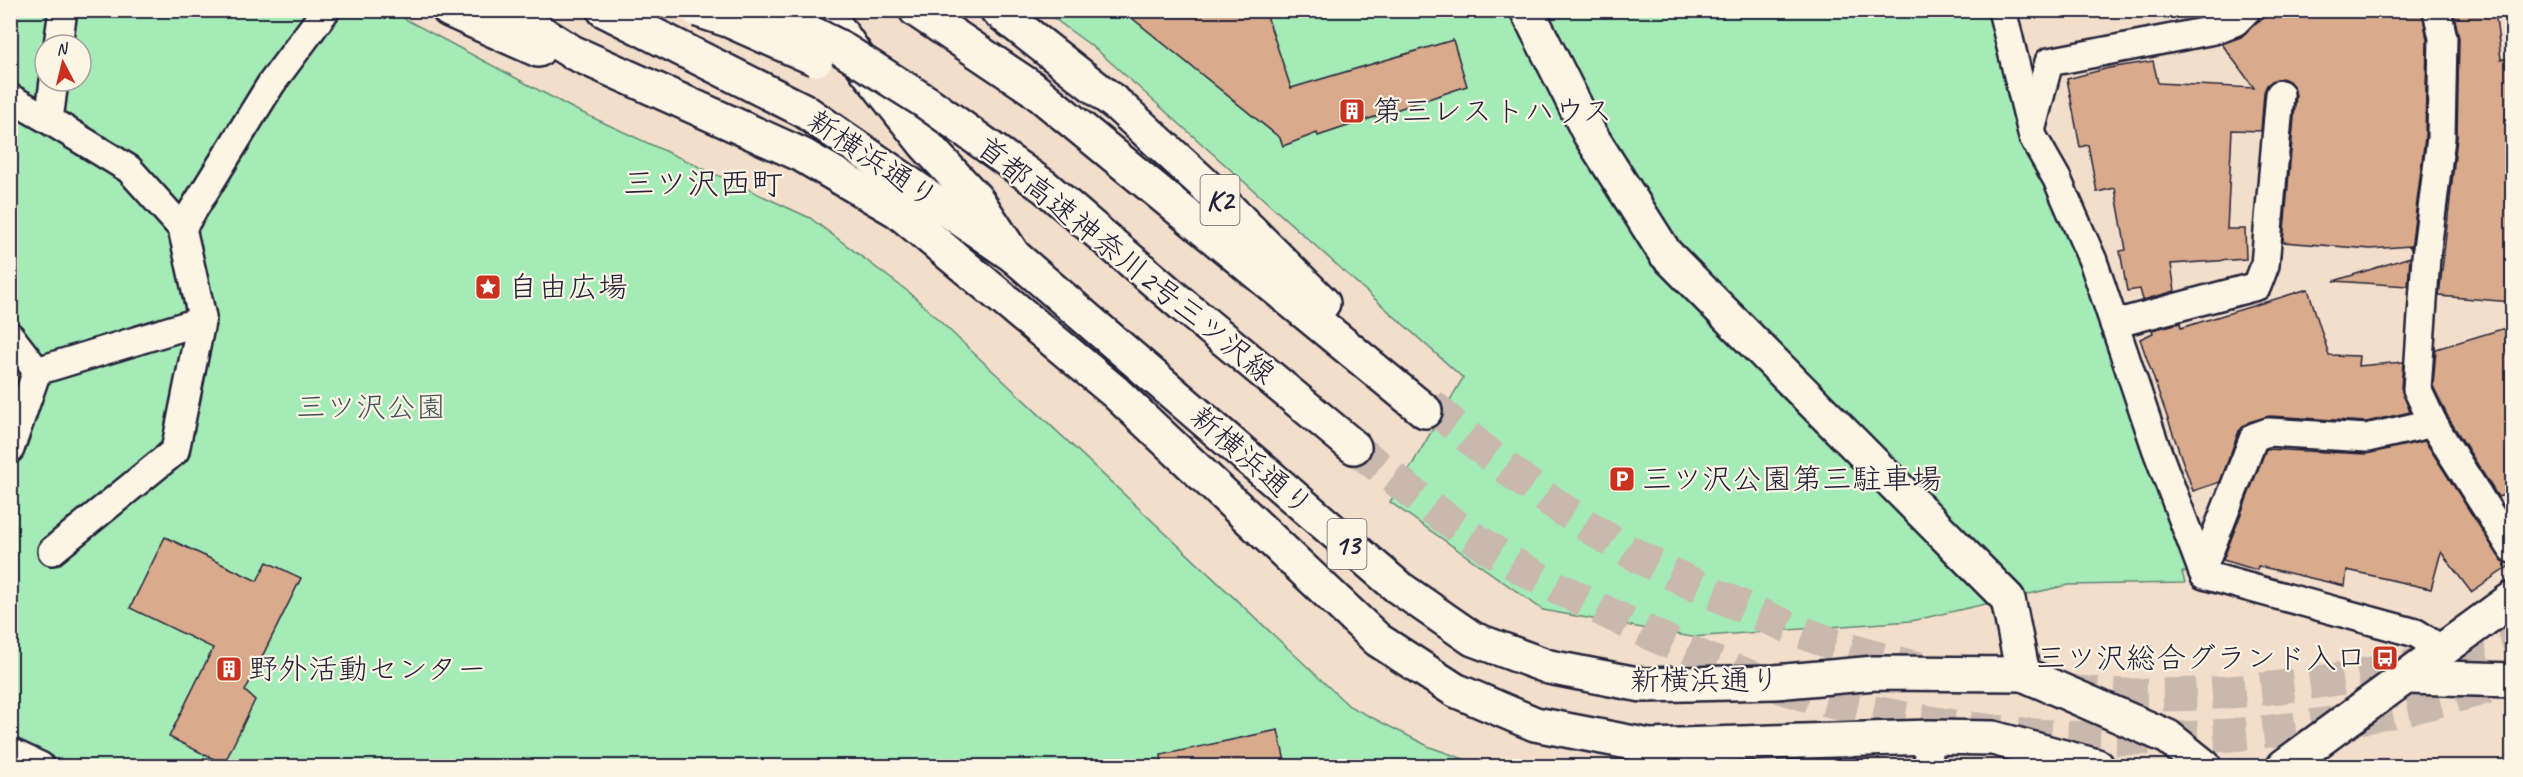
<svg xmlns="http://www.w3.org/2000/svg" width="2523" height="777" viewBox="0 0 2523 777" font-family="Caveat,'Klee One',sans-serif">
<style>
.green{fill:#a5ebb7;stroke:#648679;stroke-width:1.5;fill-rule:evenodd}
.building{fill:#d9aa8b;stroke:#22223b;stroke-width:1.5}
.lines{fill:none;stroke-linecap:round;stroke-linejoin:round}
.highway-tunnel{stroke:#c8b8ad;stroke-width:33;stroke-dasharray:33 16;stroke-linecap:butt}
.street-casing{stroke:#22223b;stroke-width:32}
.secondary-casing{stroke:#22223b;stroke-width:38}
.primary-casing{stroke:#22223b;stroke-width:38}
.highway-casing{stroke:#22223b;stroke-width:38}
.street{stroke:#fcf5e5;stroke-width:27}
.secondary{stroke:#fcf5e5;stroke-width:33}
.primary{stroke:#fcf5e5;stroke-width:33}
.highway{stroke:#fcf5e5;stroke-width:33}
.highway-bridge-casing{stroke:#22223b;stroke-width:38;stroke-linecap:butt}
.highway-bridge{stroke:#fcf5e5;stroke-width:33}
.labels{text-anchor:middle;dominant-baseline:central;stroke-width:4.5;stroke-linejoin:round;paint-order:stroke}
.shield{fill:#fcf5e5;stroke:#63616e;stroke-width:1.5}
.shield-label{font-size:28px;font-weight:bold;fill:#22223b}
.poi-label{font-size:30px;fill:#22223b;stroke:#fcf5e5;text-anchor:start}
.street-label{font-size:30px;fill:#22223b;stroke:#fcf5e5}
.park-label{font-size:30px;fill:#43545a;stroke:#fcf5e5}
.neighbourhood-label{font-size:32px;fill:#22223b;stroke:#fcf5e5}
</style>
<rect width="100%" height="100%" fill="#f2deca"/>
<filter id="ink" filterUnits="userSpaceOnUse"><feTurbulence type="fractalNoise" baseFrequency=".0167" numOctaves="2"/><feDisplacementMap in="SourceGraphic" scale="12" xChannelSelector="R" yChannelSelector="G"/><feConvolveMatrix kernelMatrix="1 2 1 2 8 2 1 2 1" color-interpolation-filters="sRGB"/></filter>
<g filter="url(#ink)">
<g class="green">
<path d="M10,11H390L574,109L810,218L910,293L1349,706L1430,747L1483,766H11ZM45,45H81V81H45Z"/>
<path d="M1044,11H2003L2057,179L2204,575L2182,572L2185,583L2068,585L1911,621L1692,637L1543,610L1390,502L1463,378L1097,50Z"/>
</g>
<g class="building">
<path d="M1122,10H1265L1291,88L1453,40L1467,86L1318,136L1317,133L1283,146L1280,138Z"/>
<path d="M2277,10H2422L2427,40L2425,137L2411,250L2410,246L2371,249L2283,242L2296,95L2294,87L2289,81L2282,78L2274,80L2267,85L2264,92L2261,131L2232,130L2227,229H2245L2246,259L2171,264L2175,291L2143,300L2140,289L2127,291L2120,251L2126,250L2115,188L2097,192L2088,145L2080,147L2067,79L2109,68L2153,61L2158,83L2254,88L2222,44L2241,37L2257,22Z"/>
<path d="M2453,10H2495L2501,59H2512L2510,120L2512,156V302L2439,296L2457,138L2459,38Z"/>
<path d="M2410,257L2408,286L2334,281Z"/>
<path d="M2308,289L2329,355L2359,356L2358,366L2403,362L2401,388L2410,412L2366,422L2269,416L2249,422L2239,431L2220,482L2193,491L2140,339L2153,333L2152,330L2180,323L2181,328Z"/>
<path d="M2512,326V492L2498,497L2449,419L2433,386L2436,349Z"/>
<path d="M2425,441L2499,557L2511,565L2471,592L2441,552L2431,589L2347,570L2345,586L2258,566L2257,570L2223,560L2266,449L2366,454Z"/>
<path d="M165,537L257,581L267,562L301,578L245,691L255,700L224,764L169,737L213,648L130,608Z"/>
<path d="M1278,730L1286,766H1162L1161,755Z"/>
</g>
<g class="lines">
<g class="highway-tunnel">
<path d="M1430,404C1488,456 1549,503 1616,544C1655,567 1697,586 1739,605C1797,632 1857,655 1920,668"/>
<path d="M1354,447C1404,486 1453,527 1508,560C1542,581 1580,599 1616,617C1681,649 1746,678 1816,698C1857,710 1900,717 1942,724C2129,753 2321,739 2502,683"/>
<path d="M2065,691C2174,702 2286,690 2393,669C2433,661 2473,652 2512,640"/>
</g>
<defs>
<g id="street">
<path d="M2002,10L2033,137L2057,179L2093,261L2156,448L2204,575L2416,633L2442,650"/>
<path d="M2437,10L2443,38L2441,138L2426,257L2417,389L2435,427L2512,549"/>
<path d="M58,45L63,10"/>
<path d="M10,98L49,120L54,81"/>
<path d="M49,120L129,169L182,228L202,317L175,451L52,551"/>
<path d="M2032,127L2049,62L2214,30L2235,22L2247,10"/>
<path d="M182,228L271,84L326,10"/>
<path d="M2114,324L2257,286L2265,265L2280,94"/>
<path d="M10,336L37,371L10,449"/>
<path d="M37,371L201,321"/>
<path d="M2202,570L2254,437L2268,432L2367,438L2433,423"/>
<path d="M10,752L40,766"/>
<path d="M1928,766L1930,737"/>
</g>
<g id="secondary">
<path d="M1527,10L1589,133L1665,253L2008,599L2023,674"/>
<path d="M2284,766L2512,599"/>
</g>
<g id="primary">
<path d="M449,10L538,50"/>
<path d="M505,10L572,52L802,155L898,211L1115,392L1378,640L1455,690L1535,724L1649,746L1930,737L1993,738L2097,766"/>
<path d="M604,10L803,110L1014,256L1398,587L1473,639L1549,667L1642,685L1775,682L1875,673L2023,674L2168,737L2204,766"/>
</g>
<g id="highway">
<path d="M820,10L834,23L867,71L925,144L977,200L1014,256"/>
<path d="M916,10L1032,88L1425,411"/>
<path d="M997,10L1119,106L1202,182L1323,303"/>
<path d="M1184,306L1354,447"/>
<path d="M2408,677L2512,680"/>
</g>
</defs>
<use href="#street" class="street-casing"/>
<use href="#secondary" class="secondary-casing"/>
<use href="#primary" class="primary-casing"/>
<use href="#highway" class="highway-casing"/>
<use href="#street" class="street"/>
<use href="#secondary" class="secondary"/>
<use href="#primary" class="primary"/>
<use href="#highway" class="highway"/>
<defs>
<g id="highway-bridge">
<path d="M698,10L728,20L816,59"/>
<path d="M766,10L837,46L926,102L1045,187L1184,306"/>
</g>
</defs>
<use href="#highway-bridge" class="highway-bridge-casing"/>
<use href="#highway-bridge" class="highway-bridge"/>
</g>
</g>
<defs>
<symbol id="building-square" viewBox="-11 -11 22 22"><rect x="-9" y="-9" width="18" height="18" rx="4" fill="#c8321e" stroke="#fcf5e5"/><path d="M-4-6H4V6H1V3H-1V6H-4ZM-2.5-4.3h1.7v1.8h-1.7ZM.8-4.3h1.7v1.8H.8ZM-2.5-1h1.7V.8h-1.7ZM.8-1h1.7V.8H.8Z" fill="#fff"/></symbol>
<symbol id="sight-square" viewBox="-11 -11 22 22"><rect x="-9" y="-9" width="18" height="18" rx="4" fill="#c8321e" stroke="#fcf5e5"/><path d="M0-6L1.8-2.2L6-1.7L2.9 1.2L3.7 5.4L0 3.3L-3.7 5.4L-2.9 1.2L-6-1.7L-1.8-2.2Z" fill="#fff"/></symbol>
<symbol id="parking-square" viewBox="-11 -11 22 22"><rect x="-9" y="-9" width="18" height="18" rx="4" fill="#c8321e" stroke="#fcf5e5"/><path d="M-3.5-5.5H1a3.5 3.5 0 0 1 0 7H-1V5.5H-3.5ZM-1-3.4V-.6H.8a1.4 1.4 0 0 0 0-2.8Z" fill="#fff"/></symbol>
<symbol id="bus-square" viewBox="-11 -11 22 22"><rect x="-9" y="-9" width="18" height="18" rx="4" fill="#c8321e" stroke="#fcf5e5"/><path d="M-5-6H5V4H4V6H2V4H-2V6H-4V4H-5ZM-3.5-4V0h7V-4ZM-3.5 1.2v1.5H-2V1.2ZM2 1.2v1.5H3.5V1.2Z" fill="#fff"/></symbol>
</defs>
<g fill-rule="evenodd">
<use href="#building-square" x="1337" y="96" width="30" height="30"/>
<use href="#sight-square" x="473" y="272" width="30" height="30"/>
<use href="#parking-square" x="1607" y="464" width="30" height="30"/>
<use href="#bus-square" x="2370" y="643" width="30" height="30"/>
<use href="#building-square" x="214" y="654" width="30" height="30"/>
</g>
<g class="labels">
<g class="shield">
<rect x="1200.5" y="175" width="39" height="50" rx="4.5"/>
<rect x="1327.5" y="519" width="39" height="50" rx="4.5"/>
</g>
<g class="shield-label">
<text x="1220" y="200">K2</text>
<text x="1347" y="544">13</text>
</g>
<g class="poi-label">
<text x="1372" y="111">第三レストハウス</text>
<text x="508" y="287">自由広場</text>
<text x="1642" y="479">三ツ沢公園第三駐車場</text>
<text x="2366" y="658" text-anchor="end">三ツ沢総合グランド入口</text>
<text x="248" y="669">野外活動センター</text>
</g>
<g class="street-label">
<text transform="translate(873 159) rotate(34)">新横浜通り</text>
<text transform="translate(1126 260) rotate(39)">首都高速神奈川2号三ツ沢線</text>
<text transform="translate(1252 461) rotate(41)">新横浜通り</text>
<text x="1705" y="680">新横浜通り</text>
</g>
<g class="park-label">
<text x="371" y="407">三ツ沢公園</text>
</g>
<g class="neighbourhood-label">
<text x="703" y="183">三ツ沢西町</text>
</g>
</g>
<rect width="2523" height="777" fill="none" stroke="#fcf5e5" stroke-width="36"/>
<rect x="18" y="18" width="2487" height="741" fill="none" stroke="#22223b" stroke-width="2" filter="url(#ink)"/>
<g transform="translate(63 63) rotate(353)"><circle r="28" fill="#fcf5e5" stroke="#a5a1a1" stroke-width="1.5"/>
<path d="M0-4.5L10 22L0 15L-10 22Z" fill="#c8321e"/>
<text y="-9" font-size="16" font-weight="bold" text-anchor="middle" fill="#22223b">N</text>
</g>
</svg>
